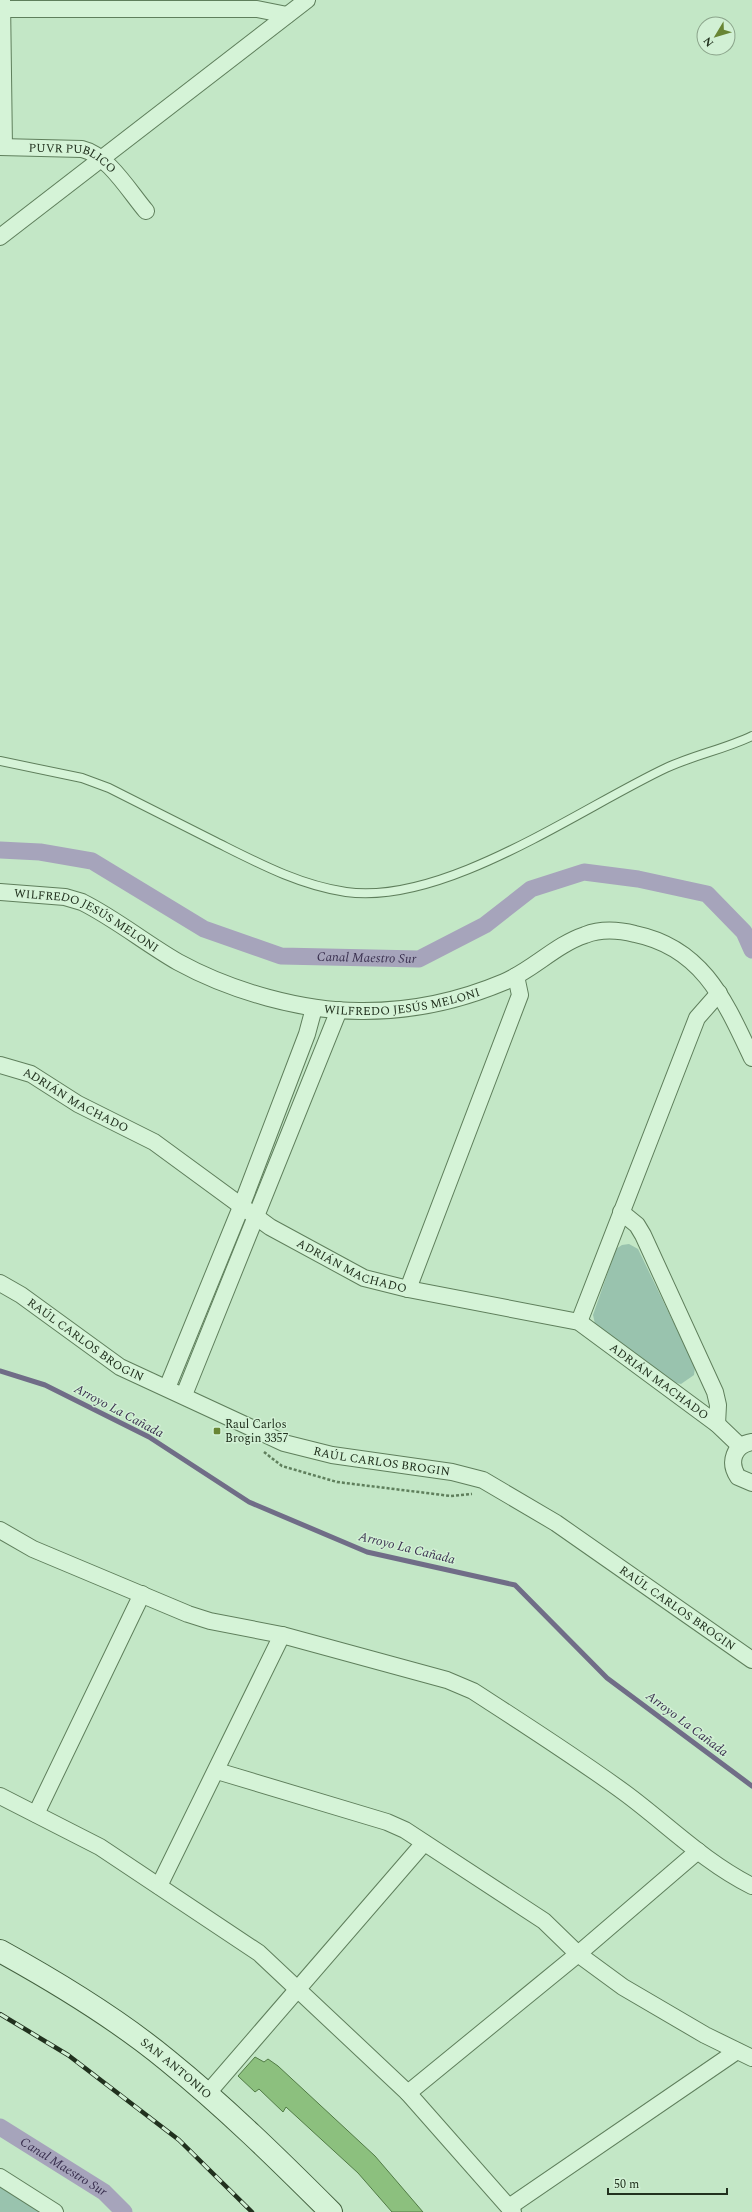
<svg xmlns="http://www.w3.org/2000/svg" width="752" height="2212" viewBox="0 0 752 2212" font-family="Spectral,serif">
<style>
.green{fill:#99c3ae}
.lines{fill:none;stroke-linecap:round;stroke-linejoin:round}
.stream{stroke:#706d87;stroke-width:5}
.canal{stroke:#a6a4bb;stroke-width:17}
.building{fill:#8cc07e;stroke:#517b45}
.service-casing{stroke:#5f7f5c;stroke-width:10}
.minor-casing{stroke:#5f7f5c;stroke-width:18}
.secondary-casing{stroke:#43613f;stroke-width:24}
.path{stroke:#5f7f5c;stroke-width:2.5;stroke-dasharray:3 2;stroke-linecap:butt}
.service{stroke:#d5f3d7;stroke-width:8}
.minor{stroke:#d5f3d7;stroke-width:16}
.secondary{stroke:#d5f3d7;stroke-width:22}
.rail-casing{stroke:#21311e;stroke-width:4.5}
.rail{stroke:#d1f0d4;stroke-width:3;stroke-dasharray:9;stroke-linecap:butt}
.poi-dot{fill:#688534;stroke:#d1f0d4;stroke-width:1.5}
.labels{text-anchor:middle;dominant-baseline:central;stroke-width:3;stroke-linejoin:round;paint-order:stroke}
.street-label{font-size:12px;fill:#21311e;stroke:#d1f0d4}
.poi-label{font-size:12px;fill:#21311e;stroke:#d1f0d4;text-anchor:start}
.water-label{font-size:13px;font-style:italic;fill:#392f4e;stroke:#d1f0d4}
</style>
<rect width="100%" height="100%" fill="#c3e7c6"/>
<g class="green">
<path d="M629,1244L638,1249L695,1367L694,1375L681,1384L672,1382L595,1324L593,1315L616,1249L622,1245Z"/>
<path d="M0,2185L41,2212H0Z"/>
</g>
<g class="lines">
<path class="stream" d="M0,1371L45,1385L149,1437L249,1502L367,1552L515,1585L607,1678L752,1786"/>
<g class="canal">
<path id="s1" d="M0,850L40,852L92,861L204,929L281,956L419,959L485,925L531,889L584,872L638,879L707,894L744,932L752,950"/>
<path id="s2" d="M0,2127L104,2192L124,2212"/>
</g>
</g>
<path class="building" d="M255,2057L264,2062L268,2059L278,2066L375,2156L423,2212H392L358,2173L286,2107L283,2112L259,2089L255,2092L238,2076Z"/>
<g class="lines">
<defs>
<path id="service" d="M0,761L82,778L109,788C145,806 180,824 216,842C258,863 299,885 346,892C444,906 579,809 666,768C694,755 725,749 752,736"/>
<g id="minor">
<path d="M2,0L4,147"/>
<path d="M0,9H257L287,15"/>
<path id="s3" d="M0,147L82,149C108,155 129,191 146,211"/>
<path d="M0,237L307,0"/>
<path id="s4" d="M0,892L65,897L82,902C116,919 145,943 178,962C231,991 303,1012 364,1011C413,1011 459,1001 504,982C533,970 555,945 585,935C600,929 619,930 635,934C703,948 725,1001 752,1058"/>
<path id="s5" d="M0,1065L31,1074L78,1104L154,1142L270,1227L364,1278L408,1289L579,1322L717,1424L740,1446"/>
<path d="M621,1212L637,1225L643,1235L715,1392L718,1405L717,1424"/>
<path id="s6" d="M0,1283L21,1295L120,1367L284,1443L332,1455L452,1472L483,1480L556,1523L752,1660"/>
<path d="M408,1289L520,995L516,976"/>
<path d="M579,1322L697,1018L719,993"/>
<path d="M167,1388L241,1207L307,1034L314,1008"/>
<path d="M184,1395L339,1010"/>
<path d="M752,1442C734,1445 728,1462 738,1477L752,1483"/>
<path d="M0,1530L33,1549L188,1614L210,1621L282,1635L447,1680L473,1691C524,1724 576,1757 625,1793C667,1824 704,1862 752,1886"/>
<path d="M217,1771L387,1822L405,1830L544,1921L578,1954L623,1987L705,2035L752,2058"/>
<path d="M0,1796L100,1847L259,1953L408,2093L513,2212"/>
<path d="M36,1814L142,1594"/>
<path d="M159,1886L282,1635"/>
<path d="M408,2093L578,1954L698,1851"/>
<path d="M207,2094L424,1843"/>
<path d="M0,2177L55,2212"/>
<path d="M509,2207L737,2051"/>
</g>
<g id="secondary">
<path id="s7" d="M0,1951C58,1983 116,2018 167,2060C225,2107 279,2160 331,2212"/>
</g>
</defs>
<use href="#service" class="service-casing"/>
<use href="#minor" class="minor-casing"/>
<use href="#secondary" class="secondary-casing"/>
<path class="path" d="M264,1452L282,1466L337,1482L451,1496L472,1494"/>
<use href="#service" class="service"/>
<use href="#minor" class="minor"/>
<use href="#secondary" class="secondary"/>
<defs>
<path id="rail" d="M0,2014L68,2055L179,2140L252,2212"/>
</defs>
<use href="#rail" class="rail-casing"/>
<use href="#rail" class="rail"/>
</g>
<rect class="poi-dot" x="213" y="1427" width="8" height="8" rx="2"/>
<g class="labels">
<g class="street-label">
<text stroke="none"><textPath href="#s3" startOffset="75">PUVR PUBLICO</textPath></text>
<text stroke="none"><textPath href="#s4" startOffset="93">WILFREDO JESÚS MELONI</textPath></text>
<text stroke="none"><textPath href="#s4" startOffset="429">WILFREDO JESÚS MELONI</textPath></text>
<text stroke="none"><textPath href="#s5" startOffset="84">ADRIÁN MACHADO</textPath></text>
<text stroke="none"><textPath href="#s5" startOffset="408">ADRIÁN MACHADO</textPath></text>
<text stroke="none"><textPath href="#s6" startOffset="103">RAÚL CARLOS BROGIN</textPath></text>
<text stroke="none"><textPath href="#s5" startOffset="743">ADRIÁN MACHADO</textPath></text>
<text stroke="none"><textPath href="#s6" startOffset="427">RAÚL CARLOS BROGIN</textPath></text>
<text stroke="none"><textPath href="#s6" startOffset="763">RAÚL CARLOS BROGIN</textPath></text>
<text stroke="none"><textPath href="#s7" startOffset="212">SAN ANTONIO</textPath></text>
</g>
<g class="poi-label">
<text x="225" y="1424">Raul Carlos<tspan x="225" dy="14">Brogin 3357</tspan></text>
</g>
<g class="water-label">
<text stroke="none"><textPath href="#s1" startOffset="391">Canal Maestro Sur</textPath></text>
<text transform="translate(119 1411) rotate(28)">Arroyo La Cañada</text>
<text transform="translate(407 1548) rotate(14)">Arroyo La Cañada</text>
<text transform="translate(687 1724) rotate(37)">Arroyo La Cañada</text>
<text stroke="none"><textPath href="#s2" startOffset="75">Canal Maestro Sur</textPath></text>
</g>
</g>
<g transform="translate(716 36) rotate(232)"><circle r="19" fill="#d1f0d4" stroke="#8ba48b"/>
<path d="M0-3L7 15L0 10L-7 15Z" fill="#688534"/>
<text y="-6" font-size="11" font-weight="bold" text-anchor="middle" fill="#21311e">N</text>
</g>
<path d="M608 2188v6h119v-6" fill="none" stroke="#21311e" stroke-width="2"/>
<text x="614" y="2188" font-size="12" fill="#21311e" stroke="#d1f0d4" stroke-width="3" paint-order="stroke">50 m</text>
</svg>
